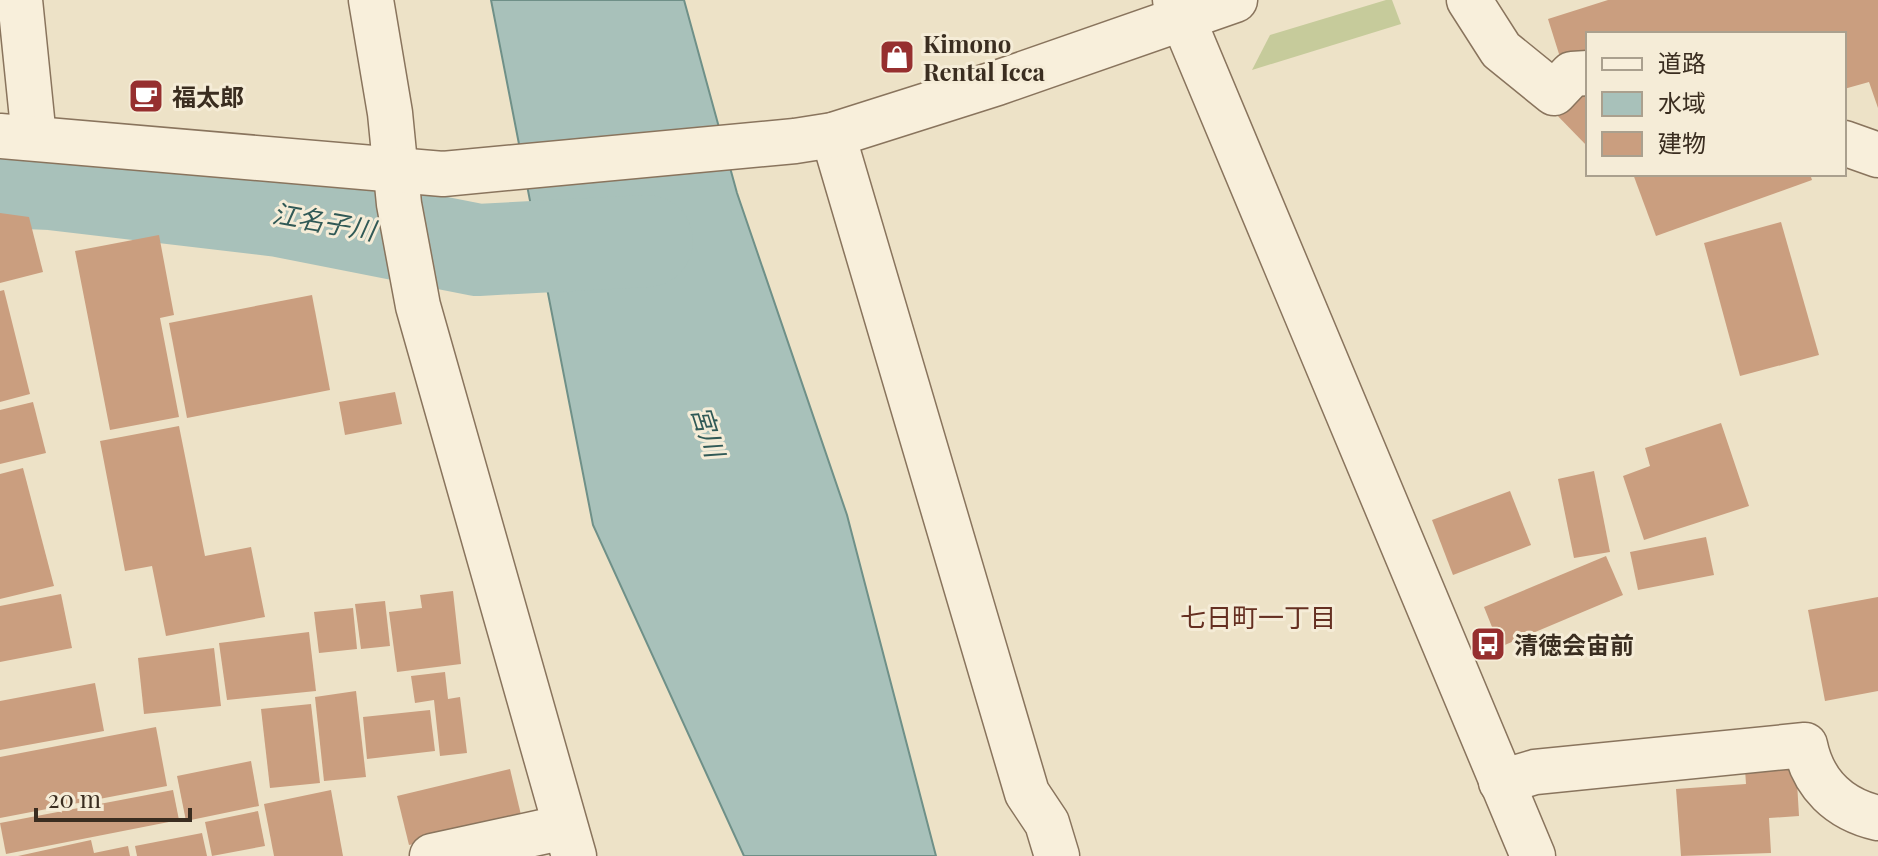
<svg xmlns="http://www.w3.org/2000/svg" width="1878" height="856" viewBox="0 0 1878 856" font-family="'Playfair Display','Noto Sans JP',serif">
<style>
.green{fill:#c6cb9b}
.water{fill:#a8c1ba;stroke:#6f9088;stroke-width:2}
.lines{fill:none;stroke-linecap:round;stroke-linejoin:round}
.river{stroke:#a8c1ba;stroke-width:92}
.building{fill:#ca9e7f}
.minor-casing{stroke:#89745d;stroke-width:47}
.minor{stroke:#f8efdb;stroke-width:44}
.labels{text-anchor:middle;dominant-baseline:central;stroke-width:6;stroke-linejoin:round;paint-order:stroke}
.poi-label{font-size:24px;font-weight:bold;fill:#3a2d20;stroke:#f5ecd7;text-anchor:start}
.water-label{font-size:26px;font-style:italic;fill:#305956;stroke:#f5ecd7}
.neighbourhood-label{font-size:26px;fill:#652f21;stroke:#f5ecd7}
</style>
<rect width="100%" height="100%" fill="#ede2c7"/>
<path class="green" d="M1386,0H1392L1401,24L1252,70L1270,35Z"/>
<path class="water" d="M491,0H684L737,193L847,515L936,856H744L593,525Z"/>
<g class="lines">
<path class="river" d="M0,182L51,184L280,211L478,250L647,241"/>
</g>
<g class="building">
<path d="M1608,0H1878V108L1869,82L1844,89V34H1588V66L1565,73L1548,19Z"/>
<path d="M1588,84V147L1551,109Z"/>
<path d="M1633,174H1810L1812,180L1656,236Z"/>
<path d="M0,213L29,217L43,272L0,283Z"/>
<path d="M1781,222L1819,355L1740,376L1704,243Z"/>
<path d="M159,235L174,315L160,318L179,417L110,430L75,251Z"/>
<path d="M4,290L30,394L0,402V291Z"/>
<path d="M312,295L330,390L187,418L169,323Z"/>
<path d="M395,392L402,424L345,435L339,402Z"/>
<path d="M33,402L46,453L0,464V410Z"/>
<path d="M1721,423L1749,506L1644,540L1623,476L1650,466L1645,448Z"/>
<path d="M179,426L205,556L251,547L265,617L166,636L152,566L125,571L100,441Z"/>
<path d="M23,468L54,586L0,599V474Z"/>
<path d="M1594,471L1610,552L1574,558L1558,479Z"/>
<path d="M1510,491L1531,545L1453,575L1432,520Z"/>
<path d="M1706,537L1714,575L1638,590L1630,552Z"/>
<path d="M1606,556L1623,595L1500,647L1484,607Z"/>
<path d="M453,591L461,664L397,672L389,612L422,608L420,595Z"/>
<path d="M61,594L72,648L0,662V606Z"/>
<path d="M1878,597V691L1825,701L1808,610Z"/>
<path d="M385,601L390,646L361,649L355,604Z"/>
<path d="M353,608L357,649L319,653L314,612Z"/>
<path d="M309,632L316,691L227,700L219,643Z"/>
<path d="M214,648L221,706L144,714L138,658Z"/>
<path d="M445,672L448,699L460,697L467,753L440,756L434,700L415,703L411,676Z"/>
<path d="M95,683L104,731L0,750V701Z"/>
<path d="M356,691L366,777L324,781L315,697Z"/>
<path d="M311,704L320,783L270,788L261,709Z"/>
<path d="M430,710L435,751L367,759L363,717Z"/>
<path d="M156,727L167,786L0,818V757Z"/>
<path d="M251,761L259,806L186,821L177,776Z"/>
<path d="M1796,765L1799,816L1769,818L1771,853L1681,856L1676,789L1746,784L1745,769Z"/>
<path d="M510,769L522,819L409,845L397,796Z"/>
<path d="M173,790L179,820L6,854L0,823Z"/>
<path d="M331,790L343,856H274L264,804Z"/>
<path d="M258,811L265,846L212,856L205,822Z"/>
<path d="M202,833L207,856H137L135,846Z"/>
<path d="M91,840L94,853L128,846L130,856H18Z"/>
</g>
<g class="lines">
<defs>
<g id="minor">
<path d="M20,0L34,138"/>
<path d="M371,0L390,113L399,204L418,306L574,856"/>
<path d="M1175,0L1533,856"/>
<path d="M1469,0L1501,50L1554,93L1572,74L1588,73"/>
<path d="M833,135L1027,793L1047,823L1057,856"/>
<path d="M0,136L443,174L795,141L833,135L997,83L1235,0"/>
<path d="M1844,143L1878,155"/>
<path d="M1501,782L1535,772L1805,745C1813,784 1839,809 1878,818"/>
<path d="M432,856L565,827"/>
</g>
</defs>
<use href="#minor" class="minor-casing"/>
<use href="#minor" class="minor"/>
</g>
<defs>
<symbol id="shop-square" viewBox="-11 -11 22 22"><rect x="-9" y="-9" width="18" height="18" rx="4" fill="#962f2f" stroke="#f5ecd7"/><path d="M-5-2.5h2.3a2.7 3.5 0 0 1 5.4 0H5L5.5 6h-11ZM-1.5-2.5h3a1.5 2.3 0 0 0-3 0Z" fill="#fff"/></symbol>
<symbol id="cafe-square" viewBox="-11 -11 22 22"><rect x="-9" y="-9" width="18" height="18" rx="4" fill="#962f2f" stroke="#f5ecd7"/><path d="M-5.5-4.5H6V0H3Q3 3.5 0 3.5H-2.5Q-5.5 3.5-5.5 0ZM3-3.2v2h1.7v-2ZM-6 4.5H4V6H-6Z" fill="#fff"/></symbol>
<symbol id="bus-square" viewBox="-11 -11 22 22"><rect x="-9" y="-9" width="18" height="18" rx="4" fill="#962f2f" stroke="#f5ecd7"/><path d="M-5-6H5V4H4V6H2V4H-2V6H-4V4H-5ZM-3.5-4V0h7V-4ZM-3.5 1.2v1.5H-2V1.2ZM2 1.2v1.5H3.5V1.2Z" fill="#fff"/></symbol>
</defs>
<g fill-rule="evenodd">
<use href="#shop-square" x="877" y="37" width="40" height="40"/>
<use href="#cafe-square" x="126" y="76" width="40" height="40"/>
<use href="#bus-square" x="1468" y="624" width="40" height="40"/>
</g>
<g class="labels">
<g class="poi-label">
<text x="923" y="43">Kimono<tspan x="923" dy="28">Rental Icca</tspan></text>
<text x="172" y="96">福太郎</text>
<text x="1514" y="644">清徳会宙前</text>
</g>
<g class="water-label">
<text transform="translate(324 221) rotate(10)">江名子川</text>
<text transform="translate(709 431) rotate(72)">宮川</text>
</g>
<g class="neighbourhood-label">
<text x="1258" y="616">七日町一丁目</text>
</g>
</g>
<rect x="1586" y="32" width="260" height="144" fill="#f5ecd7" stroke="#aaa08e" stroke-width="2"/>
<rect x="1602" y="58" width="40" height="12" fill="#f8efdb" stroke="#aaa08e" stroke-width="2"/>
<text x="1658" y="72" font-size="24" fill="#3a2d20">道路</text>
<rect x="1602" y="92" width="40" height="24" fill="#a8c1ba" stroke="#aaa08e" stroke-width="2"/>
<text x="1658" y="112" font-size="24" fill="#3a2d20">水域</text>
<rect x="1602" y="132" width="40" height="24" fill="#ca9e7f" stroke="#aaa08e" stroke-width="2"/>
<text x="1658" y="152" font-size="24" fill="#3a2d20">建物</text>
<path d="M36 808v12h154v-12" fill="none" stroke="#3a2d20" stroke-width="4"/>
<text x="48" y="808" font-size="24" fill="#3a2d20" stroke="#f5ecd7" stroke-width="6" paint-order="stroke">20 m</text>
</svg>
